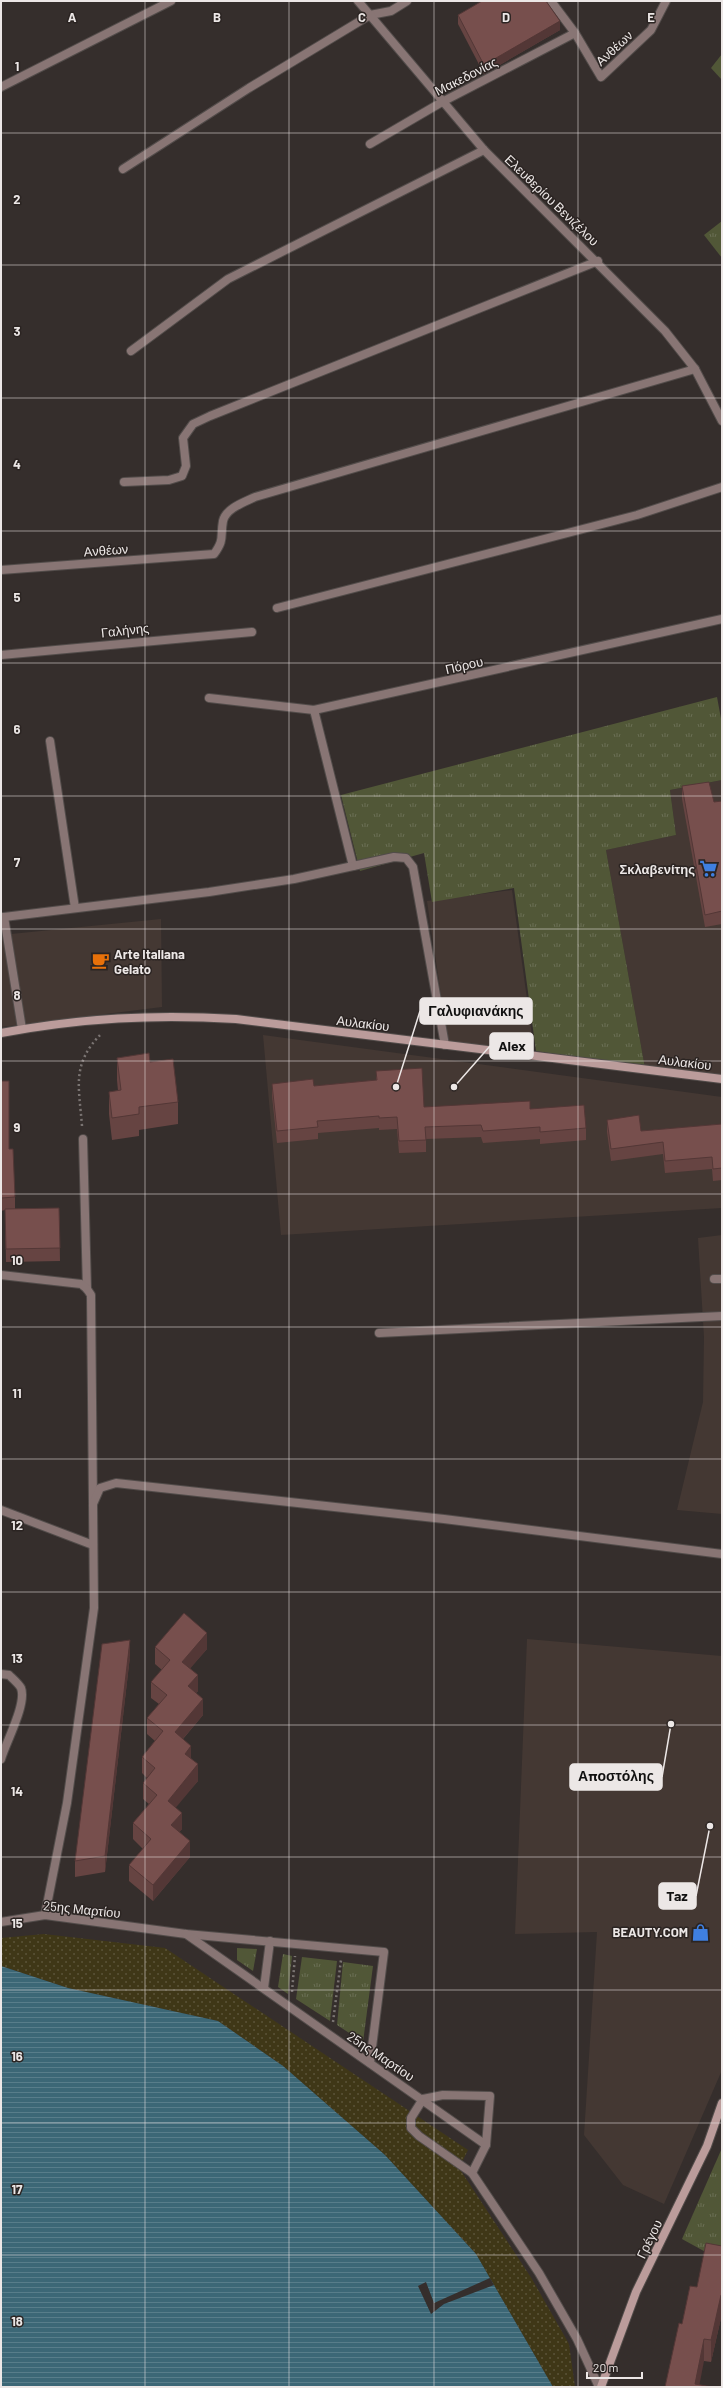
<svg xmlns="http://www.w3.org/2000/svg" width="723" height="2388" viewBox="0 0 723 2388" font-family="Barlow,sans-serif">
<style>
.built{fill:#443833}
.grass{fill:url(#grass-tufts)}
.sand{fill:url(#sand-dots)}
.water{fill:url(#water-rules)}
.pier{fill:#352e2c}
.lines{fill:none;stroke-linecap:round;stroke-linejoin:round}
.service-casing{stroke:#524c4a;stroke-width:10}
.minor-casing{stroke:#524c4a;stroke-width:10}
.tertiary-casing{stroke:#524c4a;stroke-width:10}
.secondary-casing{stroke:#524c4a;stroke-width:10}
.path{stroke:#7a7472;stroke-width:2.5;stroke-dasharray:2 3;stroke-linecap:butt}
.service{stroke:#887574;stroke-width:8}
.minor{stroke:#887574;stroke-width:8}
.tertiary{stroke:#887574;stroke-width:8}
.secondary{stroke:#bb9c9b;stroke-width:8}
.wall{fill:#664442}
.shaded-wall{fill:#533736}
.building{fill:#774f4d;stroke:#533736}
.grid{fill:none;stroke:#ece7e6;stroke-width:1;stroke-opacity:0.55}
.labels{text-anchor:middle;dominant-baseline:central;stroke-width:3;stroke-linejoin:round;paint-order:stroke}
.street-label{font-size:13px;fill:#ece7e6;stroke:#2b2422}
.poi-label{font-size:13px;font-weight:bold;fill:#ece7e6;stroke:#2b2422;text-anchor:end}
.grid-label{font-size:13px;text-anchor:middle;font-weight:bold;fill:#ece7e6;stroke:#2b2422;stroke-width:3;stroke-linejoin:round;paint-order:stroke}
.leader{fill:none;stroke:#ece7e6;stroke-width:1.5}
.callout-dot{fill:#ece7e6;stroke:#2b2422;stroke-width:1.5}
.callout{fill:#ece7e6;stroke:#ece7e6;stroke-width:1.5}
.callout-label{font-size:14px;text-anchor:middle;font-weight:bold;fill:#111}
</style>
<defs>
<pattern id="grass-tufts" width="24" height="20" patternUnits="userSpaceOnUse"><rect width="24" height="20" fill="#515737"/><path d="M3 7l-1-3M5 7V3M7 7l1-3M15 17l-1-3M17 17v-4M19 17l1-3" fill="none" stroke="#6a6f54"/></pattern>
<pattern id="sand-dots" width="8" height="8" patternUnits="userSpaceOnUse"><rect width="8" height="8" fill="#3f3717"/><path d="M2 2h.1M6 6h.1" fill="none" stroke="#5b5439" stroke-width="1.8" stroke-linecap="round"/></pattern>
<pattern id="water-rules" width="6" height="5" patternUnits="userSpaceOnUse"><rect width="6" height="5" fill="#3c6776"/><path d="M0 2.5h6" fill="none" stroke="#587d8a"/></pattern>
</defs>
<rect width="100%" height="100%" fill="#352e2c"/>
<g class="built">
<path d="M722,780V1078L645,1068L606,850L676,835L670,790Z"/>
<path d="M512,890L534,1050L448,1042L427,901Z"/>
<path d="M161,919L162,1007L1,1027V935Z"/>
<path d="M263,1035L722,1097V1208L281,1235Z"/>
<path d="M722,1235V1514L677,1510L703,1402L704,1337L698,1238Z"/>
<path d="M527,1639L722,1656V2070L664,2204L623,2185L584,2135L597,1932L515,1934Z"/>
</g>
<g class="grass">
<path d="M722,54V80L711,68Z"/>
<path d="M722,221V258L704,235Z"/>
<path d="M717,697L722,724V780L670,790L676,835L606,850L645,1068L536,1051L514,888L432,902L424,853L360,871L341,795Z"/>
<path d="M237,1948L257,1949L253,1971L237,1960Z"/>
<path d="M283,1954L292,1956L288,1994L278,1987Z"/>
<path d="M302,1957L337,1961L330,2021L296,1999Z"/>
<path d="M343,1962L373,1966L363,2042L337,2025Z"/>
<path d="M722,2148V2261L682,2239Z"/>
</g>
<path class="sand" d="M44,1934L165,1948L468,2150L459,2168L532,2279L569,2344L575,2387H553L476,2254L385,2155L283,2066L218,2021L68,1988L1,1966V1938Z"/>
<path class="water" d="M1,1966L68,1988L218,2021L283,2066L385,2155L476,2254L553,2387H1Z"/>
<path class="pier" d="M490,2278L494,2285L444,2304L431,2314L418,2286L426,2282L434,2303Z"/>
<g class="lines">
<defs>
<g id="service">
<path d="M83,1139L87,1289"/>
<path d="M1,1275L81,1284L87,1289L91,1295L93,1504"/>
<path d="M714,1279H722"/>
<path d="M423,2099L411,2118V2128L419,2136L472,2173"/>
</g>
<g id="minor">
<path d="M551,1L575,33L601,77L651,30L666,1"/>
<path d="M1,87L171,1"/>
<path d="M370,144L442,102L575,33"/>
<path d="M123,169L249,88L370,15L391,11L407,1"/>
<path d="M131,351L228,279L484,150"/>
<path d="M124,482L169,480L182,476L186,466L183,438L193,424L210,416L598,261"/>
<path d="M1,570L214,554C225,539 220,537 223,521C226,508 245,502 255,497L695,369"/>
<path d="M277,608L637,515L722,487"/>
<path d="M1,655L252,632"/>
<path d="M209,698L314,710L722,619"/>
<path d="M314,710L353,866"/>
<path d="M50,741L75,908"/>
<path d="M1,917H4L22,1029"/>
<path d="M4,917L209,892L294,879L394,857L406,858L413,867L445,1045"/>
<path d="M379,1333L722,1316"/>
<path d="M1,1510L93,1545"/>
<path d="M1,1674L9,1675C12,1678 19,1684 21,1688C27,1704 6,1742 1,1759"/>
<path d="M45,1915L67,1803L94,1608L93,1504L100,1488L116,1483L444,1519L722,1554"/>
<path d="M1,1922L45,1915L186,1934L384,1952L370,2063"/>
<path d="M186,1934L486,2145"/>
<path d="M264,1988L270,1941"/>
<path d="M423,2099L443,2095L490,2096L486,2145L472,2173L539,2273L577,2339L599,2387"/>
</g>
<path id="tertiary" d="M358,1L484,150L665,331L695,369L722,421"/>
<g id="secondary">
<path d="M1,1033C82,1018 154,1014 236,1019L722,1079"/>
<path d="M601,2387L636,2292L707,2146L722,2103"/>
</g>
</defs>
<use href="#service" class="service-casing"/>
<use href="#minor" class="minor-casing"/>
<use href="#tertiary" class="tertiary-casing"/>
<use href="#secondary" class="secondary-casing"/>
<g class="path">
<path d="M82,1126C79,1086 71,1064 102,1033"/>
<path d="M292,1992L295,1956"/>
<path d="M333,2022L341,1960"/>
</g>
<use href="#service" class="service"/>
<use href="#minor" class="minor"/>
<use href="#tertiary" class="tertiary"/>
<use href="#secondary" class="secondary"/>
</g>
<g class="wall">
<path d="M458,15L560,30L484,74L458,24Z"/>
<path d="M682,786L714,802L722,801V924L705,927L682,799Z"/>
<path d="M117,1058L150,1062L178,1102V1124L139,1130V1136L112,1140L109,1114V1092L118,1091L117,1080Z"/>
<path d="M376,1071L424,1107L530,1109L586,1128V1140L540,1144V1139L483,1143L481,1137L426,1139V1152L399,1153L397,1129L379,1130V1128L318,1133V1139L277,1143L272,1096V1084L314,1086L376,1080Z"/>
<path d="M1,1081L15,1197V1209L59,1208L60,1261L6,1262L5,1210L1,1211Z"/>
<path d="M607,1120L641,1131L722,1124V1180L713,1181L712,1169L665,1173L663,1154L611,1161L607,1132Z"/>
<path d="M155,1647L207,1649L190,1668L198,1691L196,1693L203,1715L183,1739L191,1759L198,1781L175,1807L182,1829L179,1832L190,1857L153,1901L129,1881V1865L143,1849L133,1839V1823L149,1804L143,1799V1783L147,1778L142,1773V1757L155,1741L147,1734V1718L159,1704L151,1698V1682L162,1670L155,1664Z"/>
<path d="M130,1656L105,1872L75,1877V1861Z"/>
<path d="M722,2246V2317L721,2318L711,2362L704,2361L665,2387L682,2324L697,2287Z"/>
</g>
<g class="shaded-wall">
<path d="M560,21V30L484,74V65Z"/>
<path d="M207,1633V1649L182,1678V1662Z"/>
<path d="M130,1640V1656L105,1872V1856Z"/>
<path d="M198,1675V1691L188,1703V1686Z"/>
<path d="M203,1699V1715L175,1748V1732Z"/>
<path d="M191,1746V1762L185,1754Z"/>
<path d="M198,1764V1781L168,1817V1801Z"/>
<path d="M182,1813V1829L171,1841V1825Z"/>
<path d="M190,1841V1857L153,1901V1885Z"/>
<path d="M721,2295V2318L711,2362V2340Z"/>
<path d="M704,2339V2361L699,2387L695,2384Z"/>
</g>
<g class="building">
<path d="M482,1H546L560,21L484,65L458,15Z"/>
<path d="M709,782L714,802L722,801V911L705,915L682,786Z"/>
<path d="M149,1053L150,1062L173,1059L178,1102L139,1107V1114L112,1118L109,1092L121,1090L117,1058Z"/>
<path d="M422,1068L424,1107L530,1101V1109L584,1105L586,1128L540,1132V1127L483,1131L481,1125L425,1127L426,1140L399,1141L397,1117L379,1118V1116L317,1121L318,1127L277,1131L272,1084L313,1079L314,1086L377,1080L376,1071Z"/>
<path d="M1,1081H9V1149H13L15,1197L1,1198Z"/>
<path d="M639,1115L641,1131L722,1124V1168L713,1169L712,1157L665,1161L663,1142L611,1149L607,1120Z"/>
<path d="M59,1208L60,1248L6,1249L5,1209Z"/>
<path d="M184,1613L207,1633L182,1662L198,1675L188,1686L203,1699L175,1732L191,1746L185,1754L198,1764L168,1801L182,1813L171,1825L190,1841L153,1885L129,1865L151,1839L133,1823L157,1795L143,1783L155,1768L142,1757L163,1731L147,1718L167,1695L151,1682L170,1660L155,1647Z"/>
<path d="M130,1640L105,1856L75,1861L102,1644Z"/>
<path d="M706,2243L722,2246V2295H721L711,2340L704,2339L695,2384L712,2387H665L679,2323L682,2324L690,2286L697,2287Z"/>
</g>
<path class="grid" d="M145,1V2387M289,1V2387M434,1V2387M578,1V2387M1,133H722M1,265H722M1,398H722M1,531H722M1,663H722M1,796H722M1,929H722M1,1061H722M1,1194H722M1,1327H722M1,1459H722M1,1592H722M1,1725H722M1,1857H722M1,1990H722M1,2123H722M1,2255H722"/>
<defs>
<symbol id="supermarket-bare" viewBox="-9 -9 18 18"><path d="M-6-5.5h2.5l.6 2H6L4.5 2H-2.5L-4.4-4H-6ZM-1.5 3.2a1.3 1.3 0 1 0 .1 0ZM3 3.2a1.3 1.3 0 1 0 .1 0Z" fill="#3f7fe0" stroke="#2b2422" stroke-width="2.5" paint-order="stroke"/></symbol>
<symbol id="cafe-bare" viewBox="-9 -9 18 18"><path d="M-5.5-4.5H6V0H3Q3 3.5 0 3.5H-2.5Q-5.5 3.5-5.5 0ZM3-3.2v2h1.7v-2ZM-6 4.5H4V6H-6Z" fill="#e8710a" stroke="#2b2422" stroke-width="2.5" paint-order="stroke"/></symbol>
<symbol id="shop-bare" viewBox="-9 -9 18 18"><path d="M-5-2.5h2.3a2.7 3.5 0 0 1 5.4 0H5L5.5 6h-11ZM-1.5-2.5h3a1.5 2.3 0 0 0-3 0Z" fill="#3f7fe0" stroke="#2b2422" stroke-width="2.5" paint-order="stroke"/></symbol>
</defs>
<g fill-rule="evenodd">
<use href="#supermarket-bare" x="696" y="856" width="25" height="25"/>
<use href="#cafe-bare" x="88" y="948" width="25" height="25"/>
<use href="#shop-bare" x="688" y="1920" width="25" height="25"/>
</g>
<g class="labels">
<g class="street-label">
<text transform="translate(614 48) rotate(-43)">Ανθέων</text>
<text transform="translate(466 76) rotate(-27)">Μακεδονίας</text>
<text transform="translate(552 200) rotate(44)">Ελευθερίου Βενιζέλου</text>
<text transform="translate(106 550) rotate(-4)">Ανθέων</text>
<text transform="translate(125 630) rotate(-6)">Γαλήνης</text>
<text transform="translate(464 665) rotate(-13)">Πόρου</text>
<text transform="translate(363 1023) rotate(7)">Αυλακίου</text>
<text transform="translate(685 1062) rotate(7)">Αυλακίου</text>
<text transform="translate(82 1909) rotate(6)">25ης Μαρτίου</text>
<text transform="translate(381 2056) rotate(34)">25ης Μαρτίου</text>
<text transform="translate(649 2239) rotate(-64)">Γρέγου</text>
</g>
<g class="poi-label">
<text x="695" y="869">Σκλαβενίτης</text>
<text x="114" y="954" text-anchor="start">Arte Italiana<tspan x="114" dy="15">Gelato</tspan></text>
<text x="688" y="1932">BEAUTY.COM</text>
</g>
</g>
<g class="grid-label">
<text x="72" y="22">A</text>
<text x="217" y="22">B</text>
<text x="362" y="22">C</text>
<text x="506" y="22">D</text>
<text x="651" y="22">E</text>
<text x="17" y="71">1</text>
<text x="17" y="204">2</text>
<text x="17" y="336">3</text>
<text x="17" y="469">4</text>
<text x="17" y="602">5</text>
<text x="17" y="734">6</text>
<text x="17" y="867">7</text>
<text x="17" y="1000">8</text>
<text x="17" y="1132">9</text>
<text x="17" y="1265">10</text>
<text x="17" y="1398">11</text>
<text x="17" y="1530">12</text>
<text x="17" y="1663">13</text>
<text x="17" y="1796">14</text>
<text x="17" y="1928">15</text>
<text x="17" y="2061">16</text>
<text x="17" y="2194">17</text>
<text x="17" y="2326">18</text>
</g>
<path class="leader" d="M396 1087L420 1011M454 1087L490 1046M671 1724L662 1777M710 1826L696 1896"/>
<g class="callout-dot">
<circle cx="396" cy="1087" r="4"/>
<circle cx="454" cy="1087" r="4"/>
<circle cx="671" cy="1724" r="4"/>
<circle cx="710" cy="1826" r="4"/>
</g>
<g class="callout">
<rect x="420" y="998" width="112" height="26" rx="4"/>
<rect x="490" y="1033" width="43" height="26" rx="4"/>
<rect x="570" y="1764" width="92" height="26" rx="4"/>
<rect x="659" y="1883" width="37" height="26" rx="4"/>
</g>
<g class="callout-label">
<text x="476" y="1016">Γαλυφιανάκης</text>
<text x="512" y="1051">Alex</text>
<text x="616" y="1781">Αποστόλης</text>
<text x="677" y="1901">Taz</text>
</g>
<rect width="723" height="2388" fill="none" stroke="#ece7e6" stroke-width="4"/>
<path d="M587 2372v6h55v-6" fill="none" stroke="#ece7e6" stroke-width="2"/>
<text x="593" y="2372" font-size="12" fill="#ece7e6" stroke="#2b2422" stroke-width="3" paint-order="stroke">20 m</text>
</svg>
